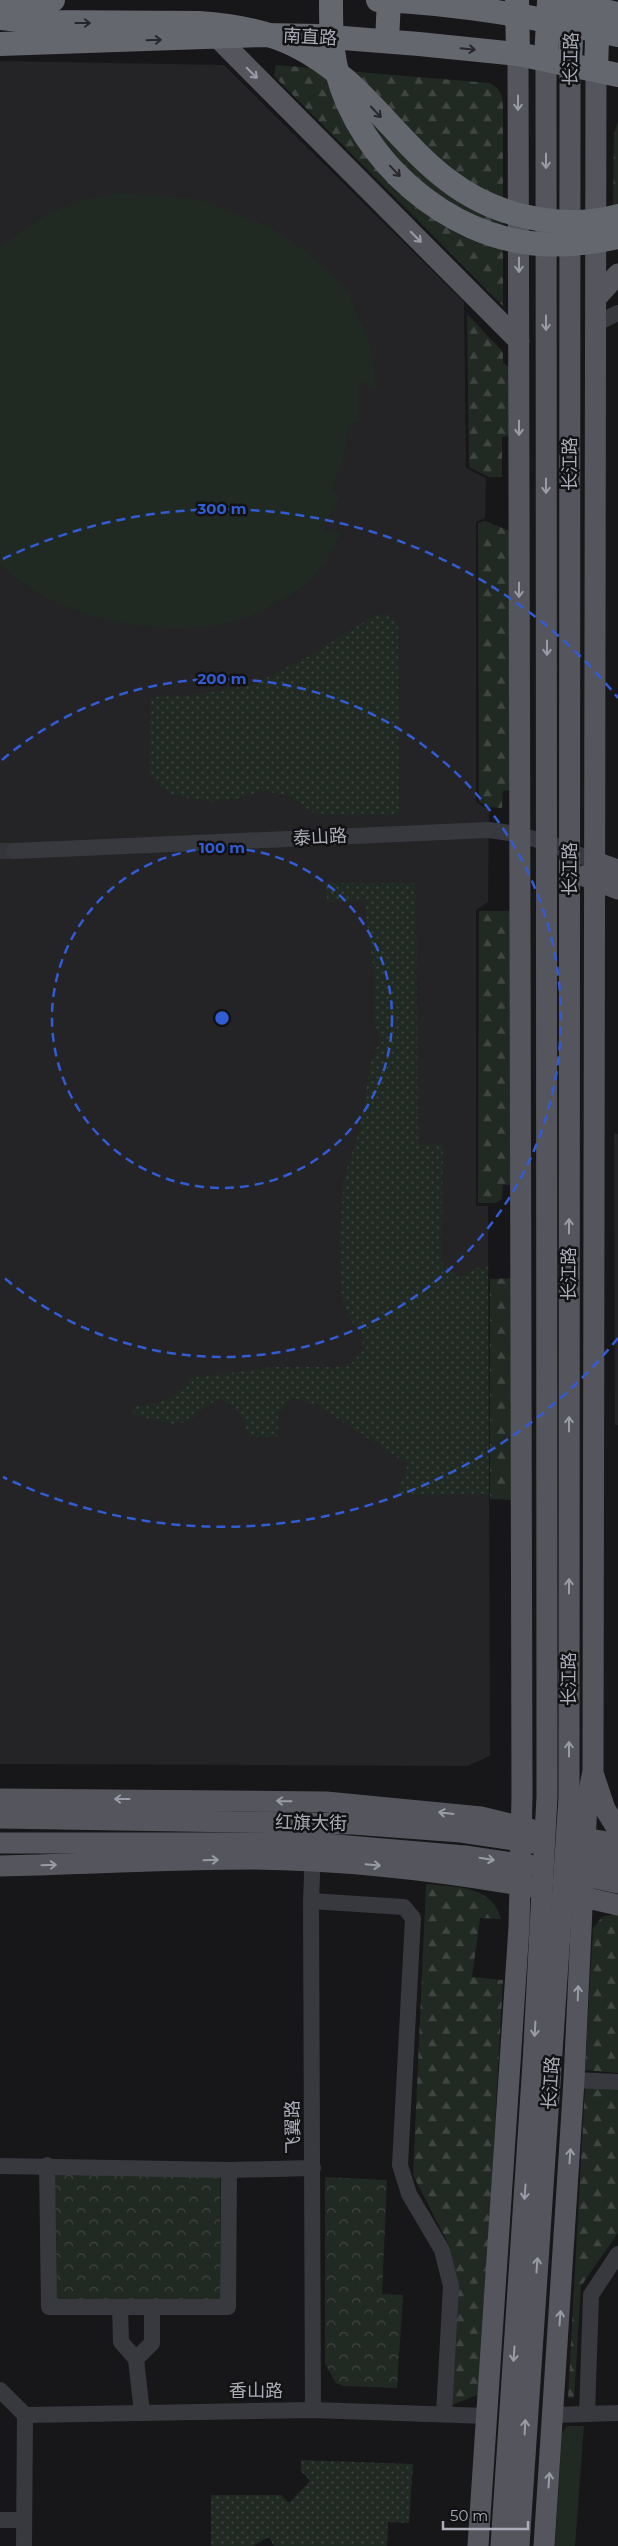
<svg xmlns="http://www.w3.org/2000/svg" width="618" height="2546" viewBox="0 0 618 2546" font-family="Montserrat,'Noto Sans SC',sans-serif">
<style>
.built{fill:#242326}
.grass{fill:#212923}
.forest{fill:url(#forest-firs)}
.park{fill:url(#park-crowns)}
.garden{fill:url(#garden-dots)}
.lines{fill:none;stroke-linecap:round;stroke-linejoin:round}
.minor-tunnel{stroke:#343539;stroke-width:16;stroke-dasharray:16 8;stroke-linecap:butt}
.minor{stroke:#38393e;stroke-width:16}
.major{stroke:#55565d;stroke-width:21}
.highway{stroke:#65676f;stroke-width:24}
.highway-bridge{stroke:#65676f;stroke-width:24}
.oneway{stroke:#27272b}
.oneway2{stroke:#999ca6}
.ring{fill:none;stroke:#325cd3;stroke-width:2.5;stroke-dasharray:9 6}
.labels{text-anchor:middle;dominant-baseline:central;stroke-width:5;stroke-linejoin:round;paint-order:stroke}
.street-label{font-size:18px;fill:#aaadb8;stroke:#121214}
.centre{fill:#325cd3;stroke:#121214;stroke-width:2.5}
.ring-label{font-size:15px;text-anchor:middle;font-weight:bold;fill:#325cd3;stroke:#121214;stroke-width:5;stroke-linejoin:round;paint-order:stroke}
</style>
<defs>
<pattern id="forest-firs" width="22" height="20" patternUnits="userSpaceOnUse" patternTransform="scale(1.25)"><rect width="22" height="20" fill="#212923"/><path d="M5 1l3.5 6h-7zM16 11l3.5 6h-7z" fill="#3f4541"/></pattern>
<pattern id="park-crowns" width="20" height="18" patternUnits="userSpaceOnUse" patternTransform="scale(1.25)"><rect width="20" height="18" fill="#212923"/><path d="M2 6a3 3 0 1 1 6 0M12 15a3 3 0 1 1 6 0" fill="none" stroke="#3f4541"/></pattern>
<pattern id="garden-dots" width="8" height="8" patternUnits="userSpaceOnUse" patternTransform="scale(1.25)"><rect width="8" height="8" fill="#212923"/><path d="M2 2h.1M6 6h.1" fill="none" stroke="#3f4541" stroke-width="1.8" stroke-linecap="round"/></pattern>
</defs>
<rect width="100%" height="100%" fill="#171719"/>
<g class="built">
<path d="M0,61L224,65L464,302L466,468L486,478L485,518L476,522V802L489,810L488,902L476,910V1206H488L490,1756L467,1766L0,1764Z"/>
<path d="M614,1133L618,1134V1425H615Z"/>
</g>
<g class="grass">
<path d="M124,193L197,199L269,226L307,252L347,290L371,346L377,390L359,381V422L349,424L344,459L331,492L340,495L322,532H342C333,547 325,564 313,577C305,587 290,595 279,601C264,610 247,618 230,622C161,640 49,618 0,563V247L44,216L80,200Z"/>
<path d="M567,2426H584L575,2546H555L562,2433Z"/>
</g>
<g class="forest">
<path d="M276,65L489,83C498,87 501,92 503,101V306L274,76Z"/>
<path d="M618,121V206L613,207L614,135Z"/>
<path d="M467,314L503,352V363L511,368L510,435L502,437V477H489L469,467Z"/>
<path d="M485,521L513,532L511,790L503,791L502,808L490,807L479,802L478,523Z"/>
<path d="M479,911H514L511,1185H503L502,1199L496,1203H478Z"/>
<path d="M513,1278L512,1500L490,1499V1279Z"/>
<path d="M426,1884C454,1887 493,1885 501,1919L480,1918L472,1977L503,1980L480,2394L452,2405L458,2286L450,2247L413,2175Z"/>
<path d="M615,1914L618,1915V2073L585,2070L593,1928L602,1917Z"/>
<path d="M585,2088L618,2090V2233L581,2286L574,2398H568Z"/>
</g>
<g class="park">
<path d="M53,2174H220V2300L53,2299Z"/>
<path d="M325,2177L387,2180L382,2294L403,2295L397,2388L344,2386L336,2383L325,2364Z"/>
</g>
<g class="garden">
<path d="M377,614H388L398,625L399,815H317L287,795L262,791L235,799L212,802L172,795L159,786L149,770L151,697L196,695L255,684L309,656Z"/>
<path d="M324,883H416L418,1144H443L441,1262L453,1273L461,1276L477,1268L488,1267L489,1494L396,1495L408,1464L318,1406L293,1398L278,1416V1437H249C244,1418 237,1406 219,1399L205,1407L191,1421L172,1424L133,1415L134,1406C161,1404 173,1400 191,1378L273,1367H341L352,1363L363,1350L362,1332L350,1320L342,1298L339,1247L344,1178L359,1132L371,1062L378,1046L379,1037L374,1021V973L364,901L328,902Z"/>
<path d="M301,2460L413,2464L409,2523L388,2522L387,2546H274L269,2537L253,2546H211V2495H281L289,2503L310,2481L301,2471Z"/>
</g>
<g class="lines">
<path class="minor-tunnel" d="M0,851H15"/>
<g class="minor">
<path d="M597,323L618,313"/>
<path d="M15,851L488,830C527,834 560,846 595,862"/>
<path d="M313,1850L311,1901L313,2410"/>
<path d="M311,1901L404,1907L413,1918L400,2165L409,2194L442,2250L451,2286L444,2414"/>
<path d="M574,2080L618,2082"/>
<path d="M47,2165L49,2307H120L121,2342L136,2359L142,2413"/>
<path d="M0,2166L229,2170L313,2168"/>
<path d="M120,2307H152"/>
<path d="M136,2359L152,2343V2307H228L229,2170"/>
<path d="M0,2390L25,2415L24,2546"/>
<path d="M587,2414L591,2295L618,2254"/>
<path d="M25,2415L313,2410L487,2416"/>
<path d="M553,2415L618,2413"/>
<path d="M0,2520H24"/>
</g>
<g class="major">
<path d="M218,38L519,341"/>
<path d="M598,296L618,274"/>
<path d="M595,862L618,870"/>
<path d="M584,876L618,889"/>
<path d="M594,1776L605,1809L618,1830"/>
<path d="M0,1799L326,1802L481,1817L530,1829"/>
<path d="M0,1818L353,1824L461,1832L533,1843"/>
<path d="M572,1836L618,1844"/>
<path d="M0,1843H313L465,1856L534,1866"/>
<path d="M573,1852L618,1863"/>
<path d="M0,1866C84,1864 169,1859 254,1859C347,1860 440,1871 532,1887"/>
<path d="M572,1873L618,1883"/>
<path d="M570,1894L618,1905"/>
<path d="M478,2546L519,1927L522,1796L518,54"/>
<path d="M501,2546L533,2063L547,1797L546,59"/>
<path d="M519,2546L569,1798L570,64"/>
<path d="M544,2546L574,2080L587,1801L593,1771L596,69"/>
</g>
<g class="highway">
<path d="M517,0L518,54"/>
<path d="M0,1L53,0"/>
<path d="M387,41L389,0"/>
<path d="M0,44L263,35L318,36L419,44L518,54L618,75"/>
<path d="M546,59L549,2"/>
<path d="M570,64L572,6"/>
<path d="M596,69L598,11"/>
</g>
<g class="highway-bridge">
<path d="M331,0C331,24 331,48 337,72C360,161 447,237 539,244C566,246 592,243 618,237"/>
<path d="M378,0C459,3 539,18 618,35"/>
<path d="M556,0L618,14"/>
<path d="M0,18L36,22L199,23C231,25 265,31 294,45C387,90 415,194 528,217C558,224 588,224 618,216"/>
</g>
</g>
<defs><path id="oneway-shaft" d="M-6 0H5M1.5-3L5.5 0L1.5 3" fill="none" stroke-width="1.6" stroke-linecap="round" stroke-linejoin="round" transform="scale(1.25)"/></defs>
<g class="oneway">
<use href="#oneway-shaft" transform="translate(83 23)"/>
<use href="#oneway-shaft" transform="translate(154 40) rotate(-2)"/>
<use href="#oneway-shaft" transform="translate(468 49) rotate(6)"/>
<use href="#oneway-shaft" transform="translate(376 112) rotate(47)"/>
<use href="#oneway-shaft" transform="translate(395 171) rotate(46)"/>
</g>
<g class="oneway2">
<use href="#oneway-shaft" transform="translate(252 73) rotate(45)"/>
<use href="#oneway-shaft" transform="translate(518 103) rotate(90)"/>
<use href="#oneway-shaft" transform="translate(546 161) rotate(90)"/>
<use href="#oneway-shaft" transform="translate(416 237) rotate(45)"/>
<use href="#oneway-shaft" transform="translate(519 265) rotate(90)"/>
<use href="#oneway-shaft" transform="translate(546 323) rotate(90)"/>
<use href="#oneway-shaft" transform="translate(519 428) rotate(90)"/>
<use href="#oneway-shaft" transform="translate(546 486) rotate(90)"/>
<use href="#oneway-shaft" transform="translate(519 590) rotate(90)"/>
<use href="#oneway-shaft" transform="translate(547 648) rotate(90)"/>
<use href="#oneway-shaft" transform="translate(569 1226) rotate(-90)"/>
<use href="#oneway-shaft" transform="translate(569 1424) rotate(-90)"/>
<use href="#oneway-shaft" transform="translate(569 1586) rotate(-90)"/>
<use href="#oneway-shaft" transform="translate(569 1749) rotate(-90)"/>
<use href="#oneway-shaft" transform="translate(122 1799) rotate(-180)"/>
<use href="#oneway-shaft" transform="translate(284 1801) rotate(-179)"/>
<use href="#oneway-shaft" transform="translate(446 1813) rotate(-173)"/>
<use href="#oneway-shaft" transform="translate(487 1859) rotate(9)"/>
<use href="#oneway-shaft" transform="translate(211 1860) rotate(-2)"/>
<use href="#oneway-shaft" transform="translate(49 1865) rotate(-2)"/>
<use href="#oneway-shaft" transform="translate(373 1865) rotate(5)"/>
<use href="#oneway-shaft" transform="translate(578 1993) rotate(-88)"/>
<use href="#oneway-shaft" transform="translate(535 2029) rotate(93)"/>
<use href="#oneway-shaft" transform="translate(570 2156) rotate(-86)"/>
<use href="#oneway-shaft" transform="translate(525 2192) rotate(94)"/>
<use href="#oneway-shaft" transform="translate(537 2265) rotate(-86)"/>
<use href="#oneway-shaft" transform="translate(560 2318) rotate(-86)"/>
<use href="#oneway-shaft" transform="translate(514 2354) rotate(94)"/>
<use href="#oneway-shaft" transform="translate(525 2427) rotate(-87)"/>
<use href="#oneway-shaft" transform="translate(549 2480) rotate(-86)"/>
</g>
<g class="ring">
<circle cx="222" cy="1018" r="170"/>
<path d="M2 760A339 339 0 1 1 2 1276"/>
<path d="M618 1338A509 509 0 0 1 3 1477M3 559A509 509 0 0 1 618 698"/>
</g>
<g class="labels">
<g class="street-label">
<text transform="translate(310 37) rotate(3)">南直路</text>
<text transform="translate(571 59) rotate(-89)">长江路</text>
<text transform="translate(570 464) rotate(-90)">长江路</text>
<text transform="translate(320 837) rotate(-3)">泰山路</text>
<text transform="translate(570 869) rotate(-90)">长江路</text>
<text transform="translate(569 1274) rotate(-90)">长江路</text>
<text transform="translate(569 1679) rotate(-90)">长江路</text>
<text transform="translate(311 1823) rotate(1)">红旗大街</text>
<text transform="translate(551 2083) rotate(-86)">长江路</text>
<text transform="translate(293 2127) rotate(-91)">飞翼路</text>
<text x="256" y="2391">香山路</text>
</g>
</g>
<circle cx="222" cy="1018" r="8" class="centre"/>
<g class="ring-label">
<text x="222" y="514">300 m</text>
<text x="222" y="684">200 m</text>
<text x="222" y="853">100 m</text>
</g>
<path d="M443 2521v8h85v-8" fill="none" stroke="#aaadb8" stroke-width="2.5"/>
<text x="450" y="2521" font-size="15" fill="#aaadb8" stroke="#121214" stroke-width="4" paint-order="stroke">50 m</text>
</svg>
